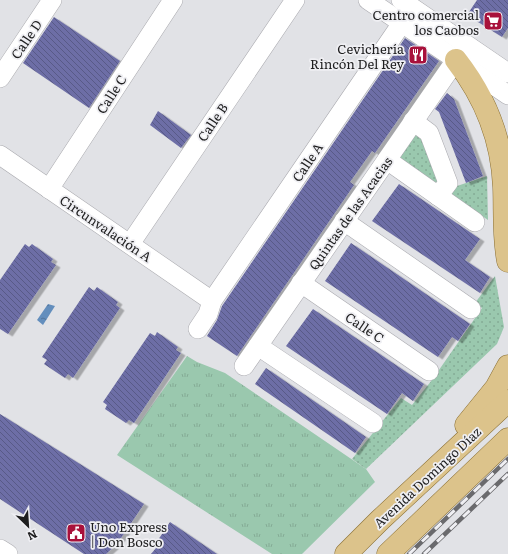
<svg xmlns="http://www.w3.org/2000/svg" width="508" height="554" viewBox="0 0 508 554" font-family="Literata,serif">
<style>
.grass{fill:url(#grass-tufts)}
.park{fill:url(#park-dots)}
.water{fill:url(#water-ripples)}
.building{fill:url(#building-back-hatch);filter:url(#shadow)}
.lines{fill:none;stroke-linecap:round;stroke-linejoin:round}
.minor-casing{stroke:#aaaaaf;stroke-width:20}
.major-casing{stroke:#8a6f33;stroke-width:23}
.minor{stroke:#fff;stroke-width:19}
.major{stroke:#dcc38b;stroke-width:22}
.rail-casing{stroke:#6a6a6d;stroke-width:4.5}
.rail{stroke:#efeff3;stroke-width:3;stroke-dasharray:9;stroke-linecap:butt}
.labels{text-anchor:middle;dominant-baseline:central;stroke-width:3.5;stroke-linejoin:round;paint-order:stroke}
.poi-label{font-size:13px;fill:#1e1e1f;stroke:#efeff3;text-anchor:end}
.street-label{font-size:13px;fill:#1e1e1f;stroke:#efeff3}
</style>
<defs>
<pattern id="grass-tufts" width="24" height="20" patternUnits="userSpaceOnUse"><rect width="24" height="20" fill="#9ac8ae"/><path d="M3 7l-1-3M5 7V3M7 7l1-3M15 17l-1-3M17 17v-4M19 17l1-3" fill="none" stroke="#84ab95"/></pattern>
<pattern id="park-dots" width="8" height="8" patternUnits="userSpaceOnUse"><rect width="8" height="8" fill="#9ac8ae"/><path d="M2 2h.1M6 6h.1" fill="none" stroke="#84ab95" stroke-width="1.8" stroke-linecap="round"/></pattern>
<pattern id="water-ripples" width="26" height="14" patternUnits="userSpaceOnUse"><rect width="26" height="14" fill="#638ebd"/><path d="M2 4q2-2 4 0t4 0M15 11q2-2 4 0t4 0" fill="none" stroke="#517399"/></pattern>
<pattern id="building-back-hatch" width="6" height="6" patternUnits="userSpaceOnUse"><rect width="6" height="6" fill="#6d6ea6"/><path d="M-1 5l2 2M0 0l6 6M5-1l2 2" fill="none" stroke="#595a87"/></pattern>
<filter id="shadow"><feDropShadow dx="4.5" dy="2.5" stdDeviation="0" flood-color="#0004"/></filter>
</defs>
<rect width="100%" height="100%" fill="#e1e2e6"/>
<path class="grass" d="M187,356L197,362L225,373L366,469L375,482L302,554H272L117,455Z"/>
<g class="park">
<path d="M416,133L427,139L439,187L403,162L400,156Z"/>
<path d="M487,176L488,220L450,194L454,187Z"/>
<path d="M495,276L504,327L497,344L366,469L352,459L401,398L412,405L432,380L482,308L475,303Z"/>
</g>
<path class="water" d="M48,304L55,306L43,325L37,320Z"/>
<g class="building">
<path d="M477,0H508V28L502,37L467,15Z"/>
<path d="M54,17L120,61L89,108L23,63Z"/>
<path d="M405,38L439,61L375,153L372,151L350,182L354,185L237,356L207,336L217,320L222,306Z"/>
<path d="M447,93L454,99L483,176L466,183L439,112L435,109Z"/>
<path d="M158,111L191,135L181,148L150,125Z"/>
<path d="M399,184L480,239L465,260L490,277L480,293L372,221Z"/>
<path d="M351,243L470,324L458,341L452,337L438,357L325,281Z"/>
<path d="M25,244L29,247L32,244L53,259L51,262L56,265L8,334L0,329V280Z"/>
<path d="M89,287L94,291L97,287L118,302L116,305L120,308L73,378L68,374L65,378L44,364L47,360L42,357Z"/>
<path d="M313,309L424,384L413,401L402,393L387,414L286,346Z"/>
<path d="M157,332L178,347L176,350L181,353L134,423L129,420L126,423L105,409L107,405L103,402L150,333L155,336Z"/>
<path d="M266,368L366,437L355,453L255,384Z"/>
<path d="M0,414L144,504L117,544L106,554H84L0,499Z"/>
<path d="M170,522L217,554H151L156,548L154,546Z"/>
</g>
<g class="lines">
<defs>
<g id="minor">
<path d="M368,0L508,95"/>
<path d="M401,0L508,73"/>
<path d="M0,78L52,0"/>
<path d="M413,121L429,133L448,183L438,196"/>
<path d="M0,155L212,301"/>
<path d="M387,160L475,222"/>
<path d="M49,189L173,0"/>
<path d="M344,221L471,309"/>
<path d="M130,244L295,0"/>
<path d="M301,283L429,371"/>
<path d="M198,329L208,314L212,301L402,23"/>
<path d="M258,346L373,423"/>
<path d="M244,366L456,60"/>
<path d="M0,549L8,554"/>
</g>
<g id="major">
<path d="M456,60C485,97 502,140 504,187C505,212 503,236 508,261"/>
<path d="M466,425L496,388L508,366"/>
<path d="M346,554L380,520L508,401"/>
<path d="M388,554L508,439"/>
</g>
</defs>
<use href="#minor" class="minor-casing"/>
<use href="#major" class="major-casing"/>
<use href="#minor" class="minor"/>
<use href="#major" class="major"/>
<defs>
<g id="rail">
<path d="M409,554L508,459"/>
<path d="M424,554L508,474"/>
</g>
</defs>
<use href="#rail" class="rail-casing"/>
<use href="#rail" class="rail"/>
</g>
<defs>
<symbol id="supermarket-square" viewBox="-11 -11 22 22"><rect x="-9" y="-9" width="18" height="18" rx="4" fill="#a8113b" stroke="#efeff3"/><path d="M-6-5.5h2.5l.6 2H6L4.5 2H-2.5L-4.4-4H-6ZM-1.5 3.2a1.3 1.3 0 1 0 .1 0ZM3 3.2a1.3 1.3 0 1 0 .1 0Z" fill="#fff"/></symbol>
<symbol id="restaurant-square" viewBox="-11 -11 22 22"><rect x="-9" y="-9" width="18" height="18" rx="4" fill="#a8113b" stroke="#efeff3"/><path d="M-5-6h1v4h1v-4h1v4h1v-4h1v5L-1.5 .5V6h-2V.5L-5-1ZM5-6V6H3V1.5H1.5Q1.5-4 5-6Z" fill="#fff"/></symbol>
<symbol id="civic-square" viewBox="-11 -11 22 22"><rect x="-9" y="-9" width="18" height="18" rx="4" fill="#a8113b" stroke="#efeff3"/><path d="M-.6-6.5H3V-4.5H.6V-3L4-1V1h2V6H-6V1h2V-1L-.6-3ZM-1.2 2.5V6h2.4V2.5Z" fill="#fff"/></symbol>
</defs>
<g fill-rule="evenodd">
<use href="#supermarket-square" x="482" y="10" width="22" height="22"/>
<use href="#restaurant-square" x="407" y="44" width="22" height="22"/>
<use href="#civic-square" x="65" y="522" width="22" height="22"/>
</g>
<g class="labels">
<g class="poi-label">
<text x="479" y="14">Centro comercial<tspan x="479" dy="15">los Caobos</tspan></text>
<text x="404" y="48">Cevichería<tspan x="404" dy="15">Rincón Del Rey</tspan></text>
<text x="90" y="526" text-anchor="start">Uno Express<tspan x="90" dy="15">| Don Bosco</tspan></text>
</g>
<g class="street-label">
<text transform="translate(26 39) rotate(-56)">Calle D</text>
<text transform="translate(111 94) rotate(-57)">Calle C</text>
<text transform="translate(212 122) rotate(-56)">Calle B</text>
<text transform="translate(307 162) rotate(-56)">Calle A</text>
<text transform="translate(350 213) rotate(-55)">Quintas de las Acacias</text>
<text transform="translate(106 228) rotate(34)">Circunvalación A</text>
<text transform="translate(365 327) rotate(34)">Calle C</text>
<text transform="translate(427 477) rotate(-43)">Avenida Domingo Díaz</text>
</g>
</g>
<g transform="translate(28 526) rotate(155)" stroke="#efeff3" stroke-width="3" paint-order="stroke">
<path d="M0-3L7 15L0 10L-7 15Z" fill="#1e1e1f"/>
<text y="-6" font-size="11" font-weight="bold" text-anchor="middle" fill="#1e1e1f">N</text>
</g>
</svg>
